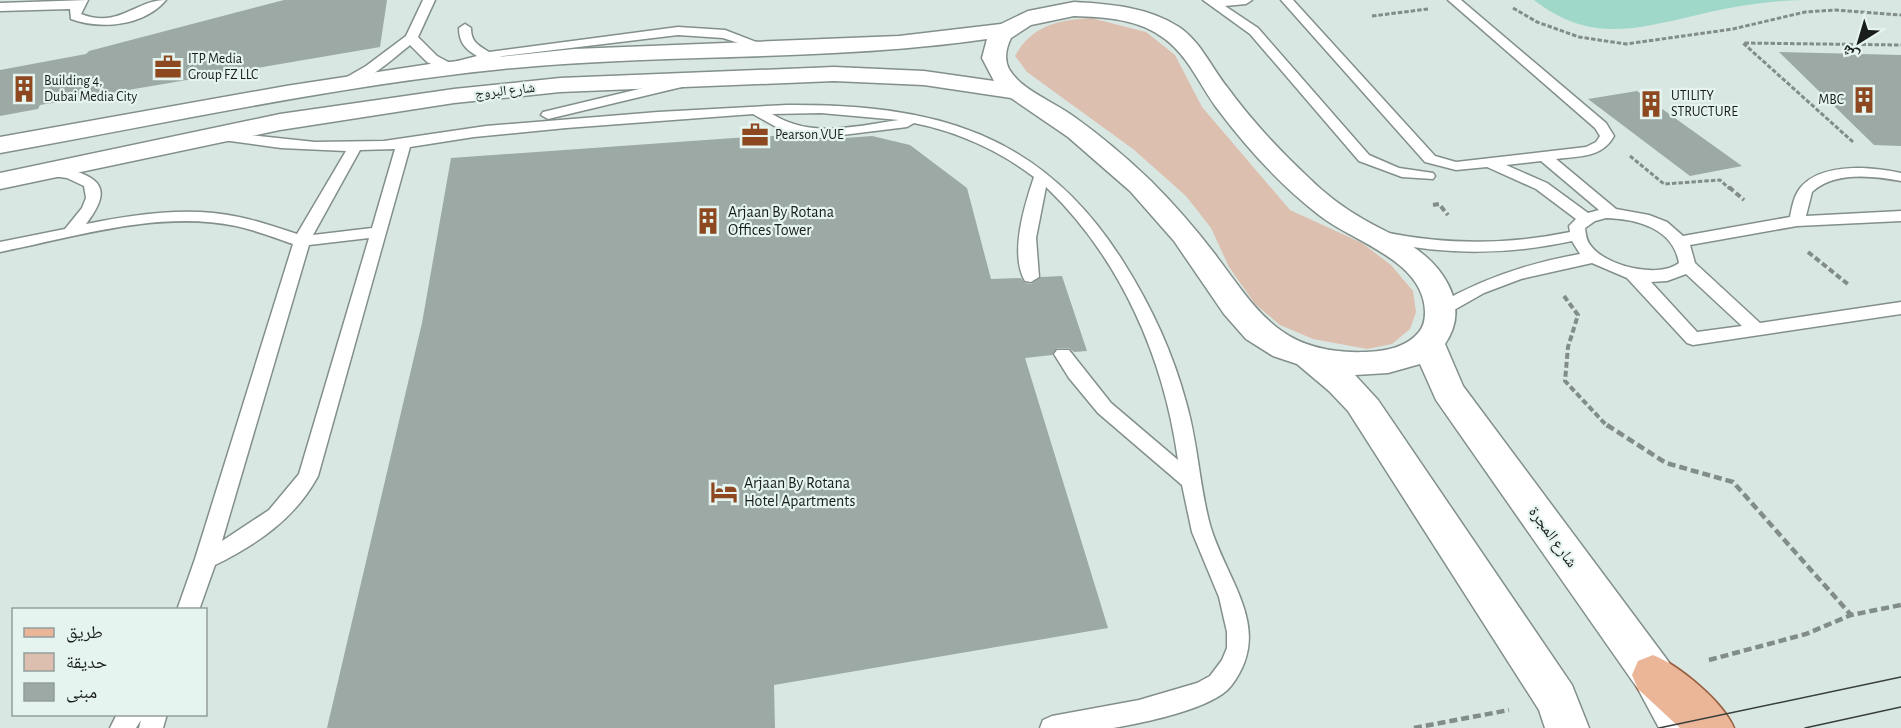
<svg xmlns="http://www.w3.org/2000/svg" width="1901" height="728" viewBox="0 0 1901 728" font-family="'Alegreya Sans','Noto Naskh Arabic',sans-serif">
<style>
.green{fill:#ddbfaf}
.water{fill:#9fd8c9}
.building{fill:#9ca9a5}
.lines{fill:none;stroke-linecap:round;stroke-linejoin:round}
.service-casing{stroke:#828f8b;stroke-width:3}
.minor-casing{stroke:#828f8b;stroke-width:3}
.primary-casing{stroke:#986040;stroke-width:3}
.path-far2{stroke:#828c8a;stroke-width:3;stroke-dasharray:4.5 2;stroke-linecap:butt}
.path-far1{stroke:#828c8a;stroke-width:4;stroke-dasharray:6 3;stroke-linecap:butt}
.path{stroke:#828c8a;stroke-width:4.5;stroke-dasharray:8 4;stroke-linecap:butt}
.service{fill:#fff;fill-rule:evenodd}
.minor{fill:#fff;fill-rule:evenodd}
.primary{fill:#ebb598;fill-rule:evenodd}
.tram{stroke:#373e3c;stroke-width:1.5}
.labels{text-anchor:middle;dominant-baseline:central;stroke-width:4.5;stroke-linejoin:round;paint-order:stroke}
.far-poi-label{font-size:14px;fill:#191e1d;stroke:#e6f4f0;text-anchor:start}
.far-street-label{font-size:14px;fill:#191e1d;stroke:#e6f4f0}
.poi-label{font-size:16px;fill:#191e1d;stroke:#e6f4f0;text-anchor:start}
.street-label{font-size:16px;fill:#191e1d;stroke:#e6f4f0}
</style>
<rect width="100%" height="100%" fill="#d9e7e3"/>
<path class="green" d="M1091,18L1146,32L1175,55L1202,107L1290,210L1362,243L1391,265L1413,291L1416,312L1410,329L1392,344L1367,349L1313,339L1280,325L1255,304L1229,267L1211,228L1186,196L1133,149L1027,72L1015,56C1032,25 1059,20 1091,18Z"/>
<path class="water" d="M1534,0H1802C1765,1 1729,7 1693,16C1632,30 1588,42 1534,0Z"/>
<g class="building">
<path d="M284,0H387L380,47L40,105L38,109L0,116V70L86,54L89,51Z"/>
<path d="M1779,52L1901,55V146L1874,145Z"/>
<path d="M1637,91L1742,166L1690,176L1588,99Z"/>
<path d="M762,136H794L818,140L872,136L910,145L967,188L991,279L1021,278L1025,283L1031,284L1041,277L1062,276L1087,351L1074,352L1069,348H1057L1052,355L1025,358L1108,628L774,685L775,728H327L422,323L451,158Z"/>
</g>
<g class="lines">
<defs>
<g id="service">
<path d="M88,0L81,14C119,29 135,0 166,0C144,26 101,30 71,19L70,9L0,11V3Z"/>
<path d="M423,0H435L418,37L437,56L450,63L477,56C465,49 459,42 459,28L465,24L471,28C471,42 478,45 489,52L678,27L725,30L769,47L763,51L723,38L678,35L503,56L449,72L427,62L410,45C396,56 358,91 340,87V81L366,66L406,36Z"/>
<path d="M1203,0H1252L1246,4L1225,6L1258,28L1369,155L1399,168L1433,173L1435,176L1433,179L1402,177L1359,161L1250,34Z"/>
<path d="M1281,0H1293L1435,156L1456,162L1586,147L1596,142L1600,136L1595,128L1448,0H1461L1606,123L1614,136C1602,158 1579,156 1556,159L1616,209L1649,215L1667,222L1683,236L1790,217C1792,207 1794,195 1801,187C1823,162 1872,167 1901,173V181C1873,176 1835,171 1812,192L1806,216L1901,211V221L1797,226L1690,245L1695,263L1760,323L1901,302V314L1693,345L1687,343L1627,278L1592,263L1521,279L1484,293L1447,314H1435L1432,310L1435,306C1481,279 1528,263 1580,254L1572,241C1507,255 1448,255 1383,242L1377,241L1375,237L1377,233L1383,232C1447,245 1506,245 1570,232L1569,226L1576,219L1536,189L1487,167L1456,170L1425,162ZM1541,161L1599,210L1588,213L1547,183L1506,165ZM1606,218C1637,219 1673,228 1679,263C1658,279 1606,266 1591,246C1586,240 1586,235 1585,228L1595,221ZM1686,274L1742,326L1697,332L1651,282L1667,281Z"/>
<path d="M685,78L690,79V85L548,119L541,115L543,112Z"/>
<path d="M787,105C934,104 1042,132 1124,263C1151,306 1173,353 1186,402C1198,443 1199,484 1210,525C1226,581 1275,629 1231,686C1213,709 1142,723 1113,728C1090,728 1064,728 1040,728L1043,720L1052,716L1139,700L1197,683L1210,676L1222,660L1227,648V632L1219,597L1192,532L1182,485L1098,413L1069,378L1054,354L1057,350H1069L1111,403L1178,460C1164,358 1121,259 1046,187L1036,238L1039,277L1031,282L1025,281C1009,254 1025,204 1034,177C1000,151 956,131 914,123L907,127L818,138L785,132L753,114L566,128L474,137L410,147L318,476C295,519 257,544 215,565L199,610H177L195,559L293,244C275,238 255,230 236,226C159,210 75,237 0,252V242L65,229L82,208L86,198L84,186L67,178L45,175L43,172L45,169C54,167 65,169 74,171C110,181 105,199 86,224C135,214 190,206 239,217C259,221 278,228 297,234L346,151L281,148L208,138L206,135L213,131L315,142L384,141L486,126L658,112ZM821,113L899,120C855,126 812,139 772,114ZM395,149L372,228L313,235L360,150ZM369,238L299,474L269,510L222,541L309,245Z"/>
<path d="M117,714H167L163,728H139L141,720L136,728H110Z"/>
</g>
<path id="minor" d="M1074,2C1110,4 1148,7 1179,27C1201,42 1211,67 1227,87C1251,120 1279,150 1309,178C1325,194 1344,208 1363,219C1389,234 1419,245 1438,269C1457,293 1462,319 1445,344L1463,386L1668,661L1705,728H1659L1638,689L1436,400L1420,364L1388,373L1355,375L1378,400L1572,685L1589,728H1545L1539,710L1348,411L1329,391L1297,364L1273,356L1246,339L1224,314L1174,241L1130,191L1068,137L1011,98L924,85L834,81L560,92L454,103L280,130L0,189V173L280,114L454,89L560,78L834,67L924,71L994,81L982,58L987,39C827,62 664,53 503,69C334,86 167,123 0,153V137L286,86L430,64L574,49L899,36L1001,24L1028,11ZM1074,16C1106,17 1139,19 1165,39C1188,56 1200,85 1216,107C1246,147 1280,185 1319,215C1353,242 1424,260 1425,312C1425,319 1424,326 1419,332C1406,348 1385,351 1366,352C1281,355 1259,313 1214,253C1195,228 1174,204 1151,181C1127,158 1101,136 1073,116C1053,101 1022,91 1009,69C1004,59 1006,48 1011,38L1031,25Z"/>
<path id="primary" d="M1653,655C1679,665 1723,702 1734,728H1680L1638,689L1632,675L1638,661Z"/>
</defs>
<use href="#service" class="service-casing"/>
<use href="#minor" class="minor-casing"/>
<use href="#primary" class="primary-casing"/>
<g class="path-far2">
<path d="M1513,8L1537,22L1579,37L1626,44L1733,29L1805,12L1835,10L1901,15"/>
<path d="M1372,16L1428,9"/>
<path d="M1853,142L1743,43L1901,45"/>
<path d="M1630,156L1664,184L1720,180L1730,189"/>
</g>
<g class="path-far1">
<path d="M1729,187L1744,200"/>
<path d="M1433,205L1439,204L1448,215"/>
<path d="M1808,252L1849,285"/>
<path d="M1564,296L1578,315L1568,347L1565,381L1608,427"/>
</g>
<g class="path">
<path d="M1607,425L1666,463L1733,482L1851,615"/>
<path d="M1709,660L1806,634L1851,615L1901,605"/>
<path d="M1414,728L1509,710"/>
</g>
<use href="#service" class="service"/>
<use href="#minor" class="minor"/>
<use href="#primary" class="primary"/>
<g class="tram">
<path d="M1659,728L1901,677"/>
<path d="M1805,728L1901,707"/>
</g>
</g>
<defs>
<symbol id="office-bare" viewBox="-9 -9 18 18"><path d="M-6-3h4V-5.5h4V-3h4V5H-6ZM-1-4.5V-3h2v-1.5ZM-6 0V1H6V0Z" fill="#8d481f" stroke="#e6f4f0" stroke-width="2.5" paint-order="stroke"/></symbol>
<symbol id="building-bare" viewBox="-9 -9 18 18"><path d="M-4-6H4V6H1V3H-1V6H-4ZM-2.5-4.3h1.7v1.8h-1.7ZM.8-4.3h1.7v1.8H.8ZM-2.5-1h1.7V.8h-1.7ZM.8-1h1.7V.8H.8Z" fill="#8d481f" stroke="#e6f4f0" stroke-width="2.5" paint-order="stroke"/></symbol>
<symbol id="hotel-bare" viewBox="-9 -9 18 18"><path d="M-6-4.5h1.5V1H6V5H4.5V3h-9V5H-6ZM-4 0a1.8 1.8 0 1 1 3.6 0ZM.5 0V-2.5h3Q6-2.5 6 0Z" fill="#8d481f" stroke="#e6f4f0" stroke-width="2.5" paint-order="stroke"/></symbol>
</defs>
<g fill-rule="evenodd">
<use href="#office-bare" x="149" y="48" width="38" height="38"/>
<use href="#building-bare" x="5" y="70" width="38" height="38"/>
<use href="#building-bare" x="1845" y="81" width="38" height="38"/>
<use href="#building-bare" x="1632" y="85" width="38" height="38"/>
<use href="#office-bare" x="736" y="116" width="38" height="38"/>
<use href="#building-bare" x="689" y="202" width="38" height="38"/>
<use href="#hotel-bare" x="705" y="473" width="38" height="38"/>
</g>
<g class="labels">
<g class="far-poi-label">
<text x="188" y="59">ITP Media<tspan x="188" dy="16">Group FZ LLC</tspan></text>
<text x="44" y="81">Building 4,<tspan x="44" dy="16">Dubai Media City</tspan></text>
<text x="1671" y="96">UTILITY<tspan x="1671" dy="16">STRUCTURE</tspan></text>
<text x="1844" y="100" text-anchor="end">MBC</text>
<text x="775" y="135">Pearson VUE</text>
</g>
<g class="far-street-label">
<text transform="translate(505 91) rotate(-6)">شارع البروج</text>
</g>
<g class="poi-label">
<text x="728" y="212">Arjaan By Rotana<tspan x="728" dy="18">Offices Tower</tspan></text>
<text x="744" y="483">Arjaan By Rotana<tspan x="744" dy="18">Hotel Apartments</tspan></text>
</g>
<g class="street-label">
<text transform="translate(1553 537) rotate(54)">شارع المجرة</text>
</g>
</g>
<rect x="12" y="608" width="195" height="108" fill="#e6f4f0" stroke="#949e9c" stroke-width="1.5"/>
<rect x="24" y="628" width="30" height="9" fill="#ebb598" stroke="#949e9c" stroke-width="1.5"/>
<text x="66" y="638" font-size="18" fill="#191e1d">طريق</text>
<rect x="24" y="653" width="30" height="18" fill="#ddbfaf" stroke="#949e9c" stroke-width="1.5"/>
<text x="66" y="668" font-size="18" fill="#191e1d">حديقة</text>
<rect x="24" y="683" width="30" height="18" fill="#9ca9a5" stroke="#949e9c" stroke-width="1.5"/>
<text x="66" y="698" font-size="18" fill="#191e1d">مبنى</text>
<g transform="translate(1859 42) rotate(217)" stroke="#e6f4f0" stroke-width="4.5" paint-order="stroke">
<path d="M0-4.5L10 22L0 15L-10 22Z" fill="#191e1d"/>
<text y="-9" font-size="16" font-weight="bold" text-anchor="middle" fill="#191e1d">ش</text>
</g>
</svg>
